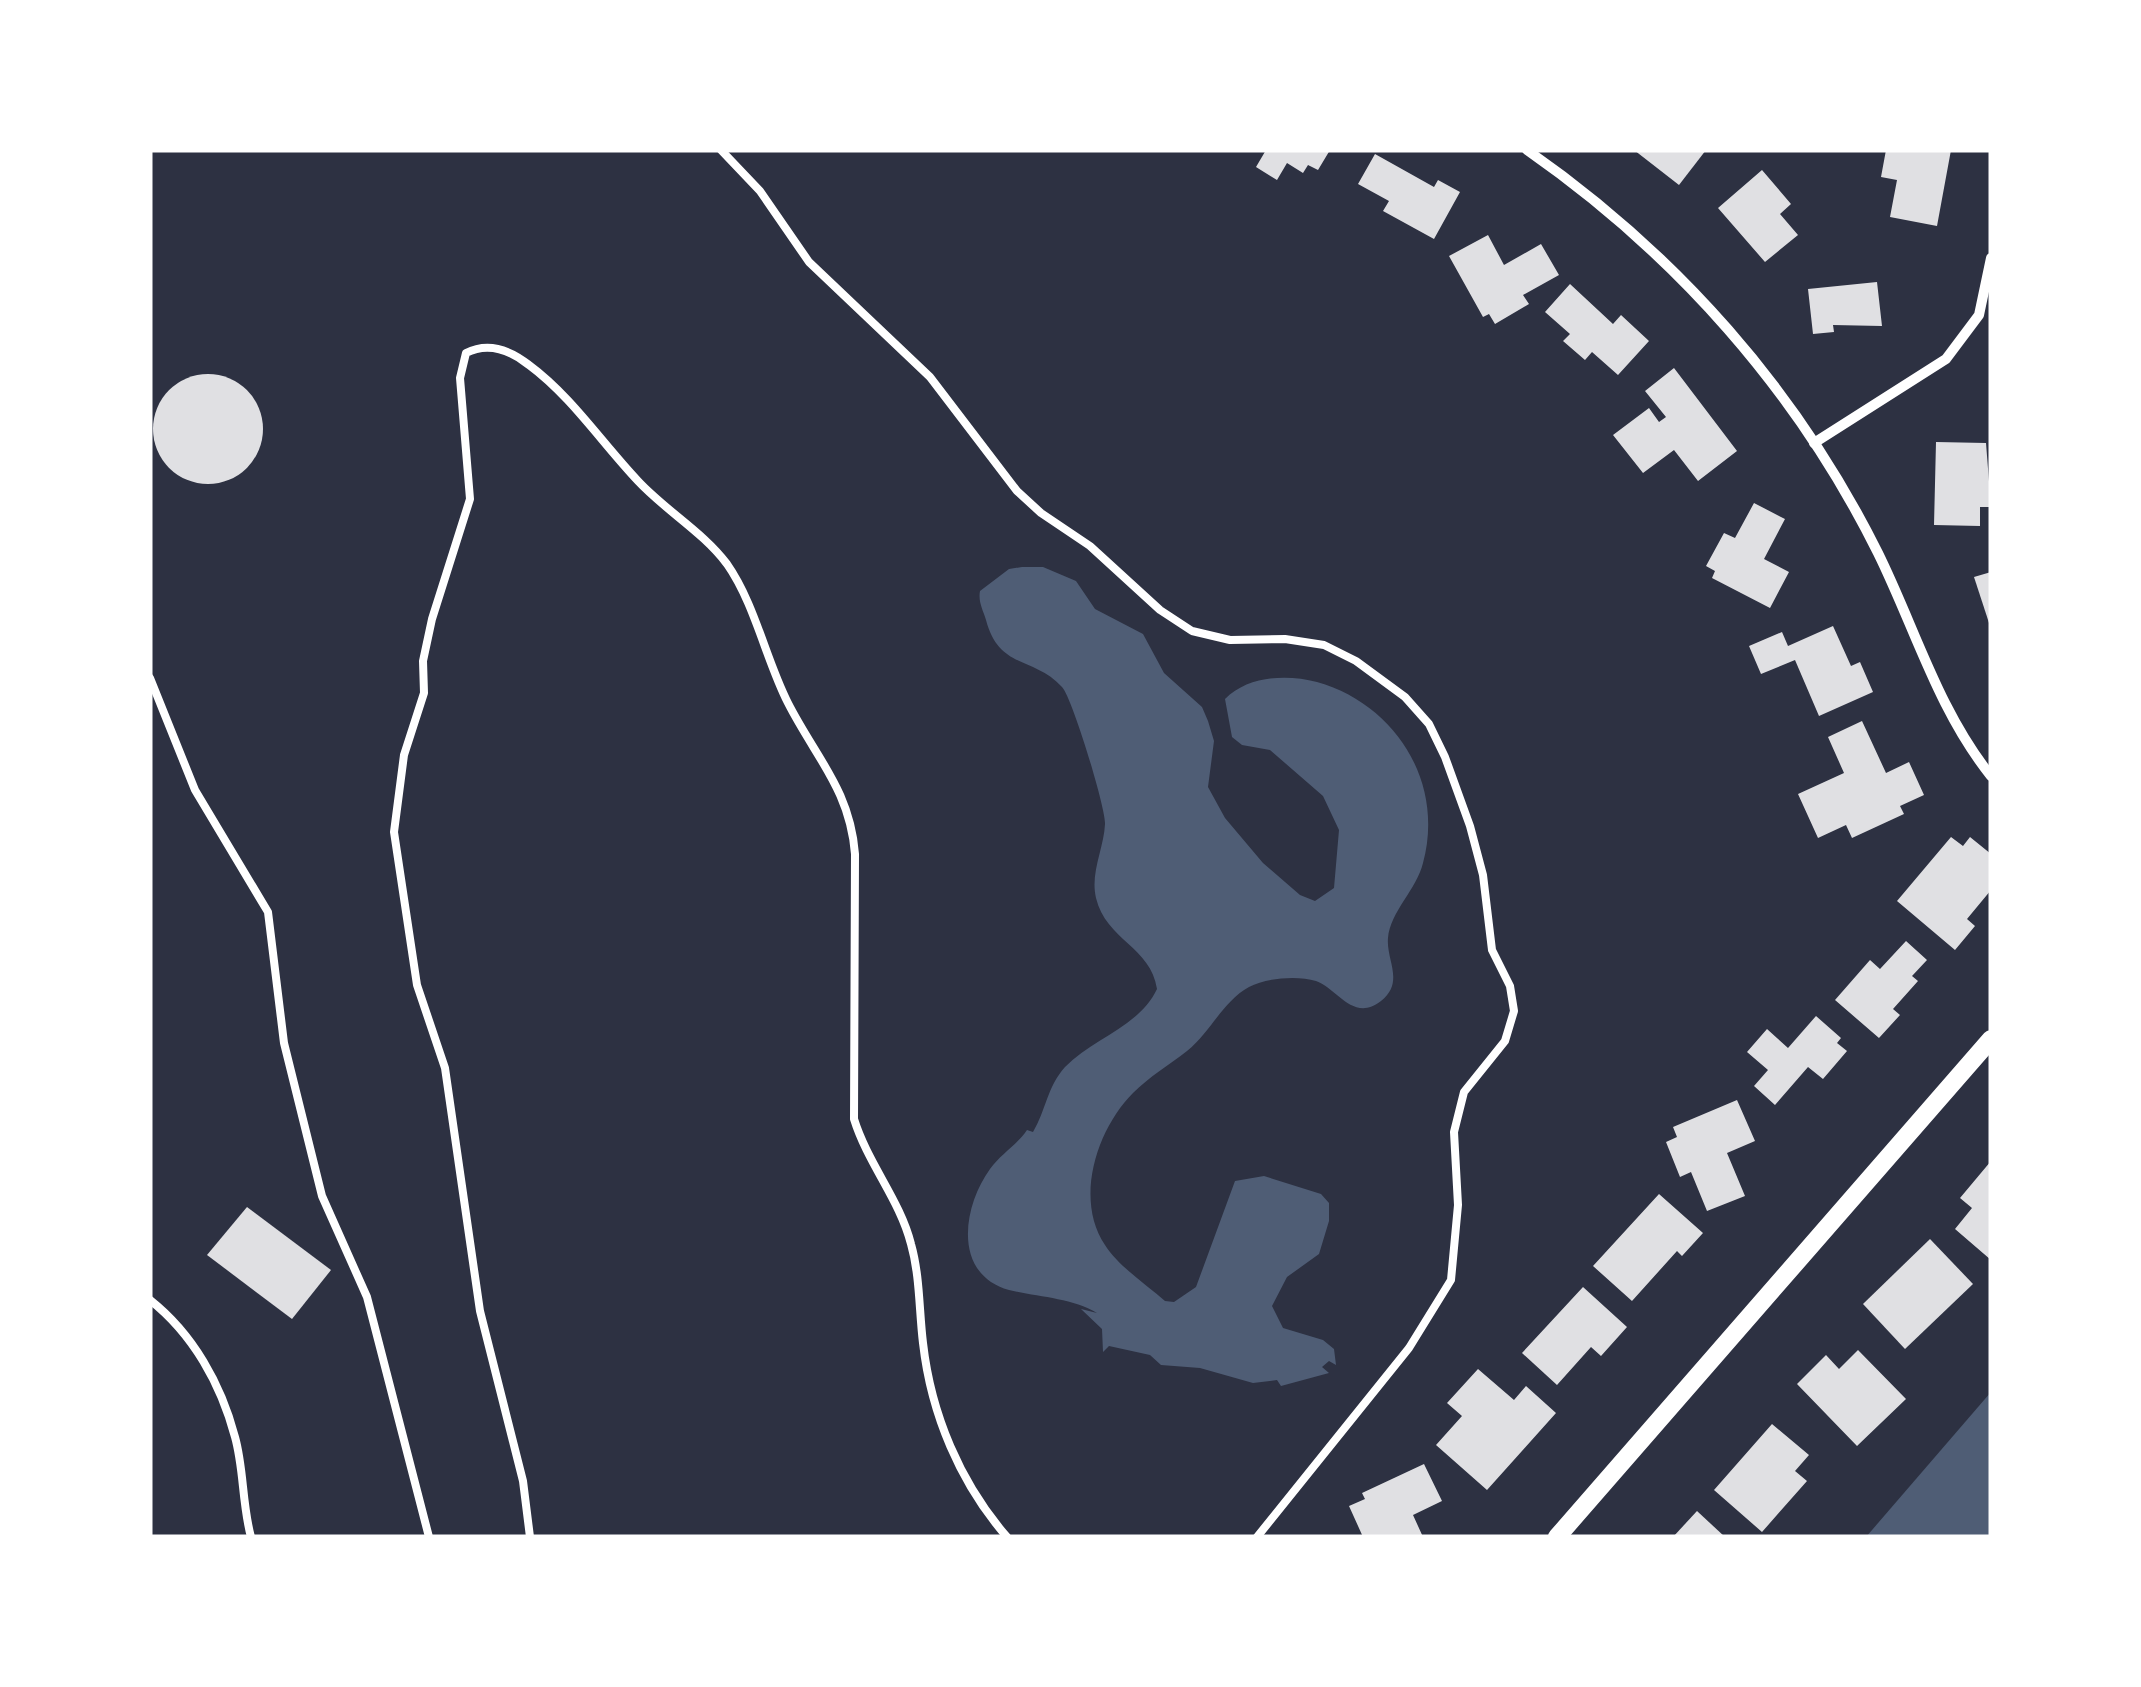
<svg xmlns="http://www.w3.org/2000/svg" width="2141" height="1687" viewBox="0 0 2141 1687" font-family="Overpass,sans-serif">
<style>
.water{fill:#4f5d75}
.building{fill:#e0e0e3}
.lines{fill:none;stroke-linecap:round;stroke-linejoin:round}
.service{stroke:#fff;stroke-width:8}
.minor{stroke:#fff;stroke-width:10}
.tertiary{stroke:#fff;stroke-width:18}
</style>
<rect width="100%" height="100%" fill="#2d3142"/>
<g class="water">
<path d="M1022,567H1043L1076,581L1095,609L1143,634L1164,673L1202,707L1208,721L1214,741L1208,787L1225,818L1263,863L1300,895L1315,901L1334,888L1339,830L1323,796L1270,750L1242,745L1232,737L1225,699C1248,676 1286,674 1317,682C1395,704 1445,782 1423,863C1417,889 1390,912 1388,938C1386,960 1405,982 1381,1001C1353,1023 1337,988 1316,981C1297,975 1266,978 1249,987C1222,1002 1211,1032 1187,1051C1169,1065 1149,1077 1133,1093C1097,1129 1074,1199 1105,1245C1119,1267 1146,1284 1165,1301L1174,1302L1196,1287L1235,1181L1264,1176L1321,1194L1329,1203V1221L1319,1254L1287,1277L1272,1306L1283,1328L1323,1340L1334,1349L1336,1365L1329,1361L1322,1367L1329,1373L1281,1386L1277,1380L1253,1383L1200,1368L1161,1365L1150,1355L1109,1346L1103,1352L1102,1329L1081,1309L1097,1313C1072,1298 1037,1297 1009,1290C952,1274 963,1206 990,1169C1001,1154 1017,1145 1027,1130L1033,1132C1046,1110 1047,1087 1065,1067C1093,1038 1139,1027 1157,989C1151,947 1106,940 1096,898C1090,873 1104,848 1105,824C1106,809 1072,697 1062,687C1034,656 999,670 986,620C983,610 978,602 980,591L1009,569Z"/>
<path d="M1991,1392V1537H1866Z"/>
</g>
<g class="building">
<path d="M1266,150H1330L1318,170L1308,165L1303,173L1287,163L1277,180L1256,167Z"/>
<path d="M1634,150H1706L1679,185Z"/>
<path d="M1886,150H1951L1937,226L1890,217L1897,180L1881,177Z"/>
<path d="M1375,154L1434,187L1438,180L1460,192L1434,239L1383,211L1389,201L1358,184Z"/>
<path d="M1762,170L1791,204L1780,214L1798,235L1765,262L1718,208Z"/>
<path d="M1488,235L1504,265L1541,244L1559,275L1523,295L1529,304L1495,324L1489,314L1483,317L1449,256Z"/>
<path d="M1877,282L1882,326L1833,325L1834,332L1813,334L1808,289Z"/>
<path d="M1570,284L1613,324L1621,315L1649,341L1618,375L1592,352L1585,360L1563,341L1570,334L1545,312Z"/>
<path d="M1674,368L1737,451L1698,481L1674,450L1643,473L1613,435L1649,408L1659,422L1666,417L1645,391Z"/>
<circle cx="208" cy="429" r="55"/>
<path d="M1936,442L1986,443L1991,507H1980V526L1934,525Z"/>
<path d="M1754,503L1785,519L1764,559L1789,572L1770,608L1712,578L1715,571L1706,566L1724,533L1735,538Z"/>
<path d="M1991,572V626H1990L1974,577Z"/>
<path d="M1833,626L1851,666L1860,662L1873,692L1819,716L1795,660L1761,674L1749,646L1782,632L1788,646Z"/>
<path d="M1862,721L1886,773L1909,762L1924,795L1900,806L1904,814L1852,838L1846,825L1818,838L1798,794L1844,773L1828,737Z"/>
<path d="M1951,837L1963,846L1970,837L1991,854V890L1967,919L1975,926L1955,950L1897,901Z"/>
<path d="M1906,941L1927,960L1912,976L1918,981L1893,1009L1900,1015L1879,1038L1835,1000L1870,960L1880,969Z"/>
<path d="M1816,1016L1841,1038L1837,1043L1847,1051L1823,1079L1808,1067L1775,1105L1754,1086L1768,1070L1747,1052L1767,1029L1788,1048Z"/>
<path d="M1737,1100L1755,1141L1727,1153L1745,1196L1707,1211L1691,1172L1680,1177L1666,1142L1677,1137L1673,1127Z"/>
<path d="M1991,1161V1260L1955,1229L1972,1208L1960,1198Z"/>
<path d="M1659,1194L1703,1233L1682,1256L1677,1251L1632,1301L1593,1266Z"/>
<path d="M247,1207L331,1270L292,1319L207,1255Z"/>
<path d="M1930,1239L1973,1284L1905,1349L1863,1304Z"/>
<path d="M1583,1287L1627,1327L1601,1356L1591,1347L1557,1385L1522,1353Z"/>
<path d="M1858,1350L1906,1399L1857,1446L1797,1384L1826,1355L1839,1369Z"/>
<path d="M1478,1369L1514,1400L1526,1386L1556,1413L1487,1490L1436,1445L1462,1416L1447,1403Z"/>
<path d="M1772,1424L1809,1455L1795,1471L1807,1481L1762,1532L1714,1490Z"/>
<path d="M1424,1464L1442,1501L1413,1515L1423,1537H1363L1349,1506L1365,1499L1362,1493Z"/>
<path d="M1697,1511L1725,1537H1673Z"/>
</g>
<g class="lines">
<g class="service">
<path d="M721,150L760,191L809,262L930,377L1017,491L1041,513L1090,546L1160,610L1192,631L1230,640L1285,639L1324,645L1356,661L1405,697L1429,724L1445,757L1470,826L1483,875L1492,950L1510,986L1514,1011L1505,1041L1464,1092L1454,1132L1458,1205L1451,1280L1409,1348L1257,1537"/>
<path d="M150,678L195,790L268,912L284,1043L322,1196L367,1297L429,1537"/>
<path d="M150,1300C193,1334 221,1384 235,1437C244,1469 242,1504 251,1537"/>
<path d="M530,1537L523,1481L480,1311L445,1068L417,985L394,832L404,755L424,693L423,661L432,619L470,499L460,378L466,353C488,342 510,350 529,365C571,396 602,443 638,481C666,511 703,532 727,564C755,604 766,660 788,703C816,758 850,790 855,854L854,1119C868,1164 900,1200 911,1244C920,1276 919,1310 923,1343C931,1414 960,1483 1007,1537"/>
</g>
<g class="minor">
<path d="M1527,150C1676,254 1797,390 1878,553C1915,628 1938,710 1991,776"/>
<path d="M1814,443L1946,359L1979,315L1991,258"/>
</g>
<path class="tertiary" d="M1557,1537L1991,1039"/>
</g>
<rect width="2141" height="1687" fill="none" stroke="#ffffff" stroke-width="305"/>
</svg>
